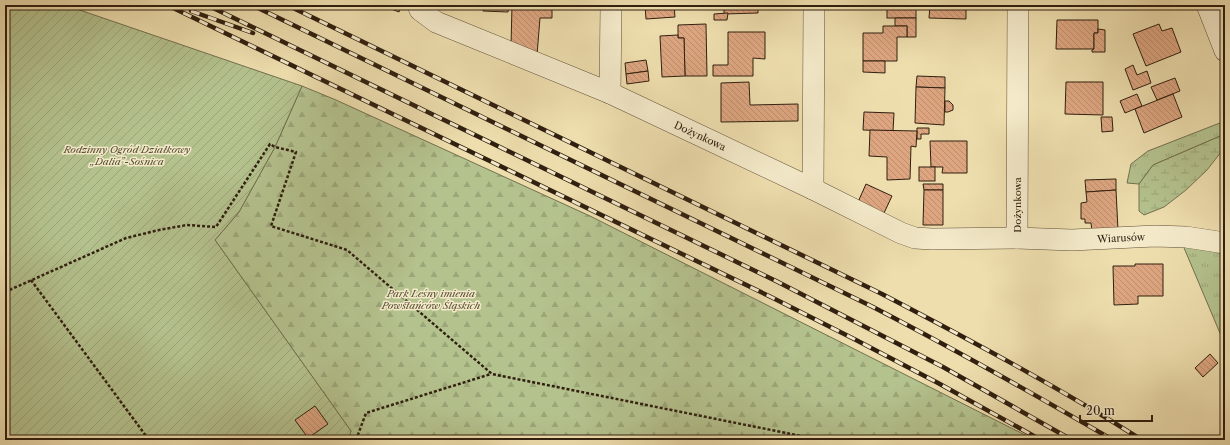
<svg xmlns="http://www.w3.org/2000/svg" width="1230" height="445" viewBox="0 0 1230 445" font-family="'Libre Caslon Text',serif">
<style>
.grass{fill:url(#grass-tufts);stroke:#72704e}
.forest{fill:url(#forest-firs);stroke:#72704e}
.wetland{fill:url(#wetland-marsh);stroke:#72704e}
.garden{fill:url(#garden-furrows);stroke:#72704e}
.building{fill:url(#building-back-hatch);stroke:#301f0f}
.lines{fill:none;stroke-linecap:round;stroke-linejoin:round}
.street-casing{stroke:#604f37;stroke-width:22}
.path{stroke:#301f0f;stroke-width:2.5;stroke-dasharray:3 2;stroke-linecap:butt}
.street{stroke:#f4eaca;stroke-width:21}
.rail-casing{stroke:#301f0f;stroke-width:4.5}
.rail{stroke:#f4eaca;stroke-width:3;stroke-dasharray:9;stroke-linecap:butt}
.labels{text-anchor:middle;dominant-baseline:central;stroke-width:3;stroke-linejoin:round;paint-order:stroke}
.street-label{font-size:10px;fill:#301f0f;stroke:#f4eaca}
.park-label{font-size:10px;font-style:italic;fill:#585035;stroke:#f4eaca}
</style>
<defs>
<pattern id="grass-tufts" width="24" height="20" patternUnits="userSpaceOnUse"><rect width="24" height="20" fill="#b4c28e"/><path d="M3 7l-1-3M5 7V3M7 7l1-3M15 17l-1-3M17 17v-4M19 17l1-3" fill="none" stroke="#9ba679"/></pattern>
<pattern id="forest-firs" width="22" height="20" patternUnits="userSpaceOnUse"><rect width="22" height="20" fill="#b4c28e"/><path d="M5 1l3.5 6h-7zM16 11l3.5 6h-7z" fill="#9ba679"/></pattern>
<pattern id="wetland-marsh" width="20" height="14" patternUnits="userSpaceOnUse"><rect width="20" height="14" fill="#b4c28e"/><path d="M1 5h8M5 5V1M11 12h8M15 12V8" fill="none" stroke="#9ba679"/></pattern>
<pattern id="garden-furrows" width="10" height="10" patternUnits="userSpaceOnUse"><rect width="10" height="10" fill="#b4c28e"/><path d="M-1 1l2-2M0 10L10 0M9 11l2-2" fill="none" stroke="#9ba679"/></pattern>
<pattern id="building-back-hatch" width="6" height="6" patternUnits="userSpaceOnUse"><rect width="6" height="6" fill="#dda681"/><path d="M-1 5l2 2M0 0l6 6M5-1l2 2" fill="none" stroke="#be8e6e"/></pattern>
</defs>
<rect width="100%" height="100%" fill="#eedeae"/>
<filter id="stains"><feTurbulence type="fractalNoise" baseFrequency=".005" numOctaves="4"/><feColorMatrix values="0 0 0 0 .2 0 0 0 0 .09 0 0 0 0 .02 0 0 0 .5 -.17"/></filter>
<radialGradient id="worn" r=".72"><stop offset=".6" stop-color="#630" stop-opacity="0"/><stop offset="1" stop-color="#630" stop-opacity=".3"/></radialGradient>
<g class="grass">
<path d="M1225,121V134L1153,165L1139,184L1127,183L1131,164L1148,151Z"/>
<path d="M1182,243L1211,247L1225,258V345Z"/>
</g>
<path class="forest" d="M302,86L336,100L590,216L1035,440H348L351,431L215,240L239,212L275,147Z"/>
<path class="wetland" d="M1225,134V147L1207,170L1186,190L1164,207L1144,215L1139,211V184L1153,165Z"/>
<path class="garden" d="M5,5H65L302,86L275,147L239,212L215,240L351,431L348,440H5Z"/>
<g class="building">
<path d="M381,5H402L399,12Z"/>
<path d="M483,5H509L508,12L483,11Z"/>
<path d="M512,5H552V18H540L537,55L511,46Z"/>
<path d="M645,5H674L675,17L646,19Z"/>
<path d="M724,5H758V13L724,14Z"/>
<rect x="887" y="5" width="29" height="13"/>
<path d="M930,5H966V19L929,18Z"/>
<path d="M728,13L727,20H714V14Z"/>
<path d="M895,18H916V37H907V26H895Z"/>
<path d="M1057,20H1098V33H1094V49H1056Z"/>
<path d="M706,24L707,76H685L684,38H678V25Z"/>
<path d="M1159,24L1162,31L1172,28L1181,52L1146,66L1133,34Z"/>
<path d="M883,26H907V37H897V61H863V33H883Z"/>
<path d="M1098,29L1105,30V52H1092V50L1094,49V33H1098Z"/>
<path d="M728,32H765V59L753,58V76H713V65H728Z"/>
<path d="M678,35V38H684L685,76L662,77L660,36Z"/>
<path d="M646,60L648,71L626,74L625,63Z"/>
<path d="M863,61H885V73L863,72Z"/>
<path d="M1133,65L1137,75L1147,71L1151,83L1133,90L1125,69Z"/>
<path d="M648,71L649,81L627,84L626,74Z"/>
<path d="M917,76L945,77V88L916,87Z"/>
<path d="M1175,78L1180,91L1157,100L1151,87Z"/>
<path d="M749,82L750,105L798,104V121L721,122V83Z"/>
<path d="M1066,82H1103V115L1065,114Z"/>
<path d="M916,87L945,88L944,125L915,123Z"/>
<path d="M1137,94L1142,106L1125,113L1120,101Z"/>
<path d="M1173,94L1182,117L1144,133L1135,109Z"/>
<path d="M945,101H949L953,105V110L948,112H945Z"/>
<path d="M864,112L894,113L893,131L863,130Z"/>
<path d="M1101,117H1112L1113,131L1102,132Z"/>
<path d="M917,128H929V134H921V139H917Z"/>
<path d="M870,130L917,131L916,147L911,146L910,179L887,180V157L869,156Z"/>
<path d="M930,141H967V173H942L943,167H931Z"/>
<rect x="919" y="167" width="16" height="14"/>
<path d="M1116,179V190L1086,192L1085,180Z"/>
<path d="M866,184L892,196L884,213L858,202Z"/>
<path d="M923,184H943V190H924Z"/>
<path d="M924,190H943V225H923Z"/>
<path d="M1116,190L1118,230L1092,231L1091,223H1085V219H1081V203L1087,202L1086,192Z"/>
<path d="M1135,264H1163V296H1138V304L1114,305L1113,266H1135Z"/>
<path d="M1210,354L1218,363L1203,377L1195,368Z"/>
<path d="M315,406L328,424L308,438L295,420Z"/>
</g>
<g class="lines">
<defs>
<g id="street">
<path d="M418,5L420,10L436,22L610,93L813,189L901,233L915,238L932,239L1017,238L1072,240L1155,236L1186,237L1225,243"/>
<path d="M1207,5L1225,51"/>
<path d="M610,93L611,5"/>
<path d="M813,189L814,5"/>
<path d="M1017,238L1018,5"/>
</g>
</defs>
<use href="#street" class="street-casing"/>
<g class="path">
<path d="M31,280L149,440"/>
<path d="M5,292L126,238L159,230L187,225L216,227L270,144L275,147L296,152L271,226L347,250L492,374L821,440"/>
<path d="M356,440L366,413L491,374"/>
</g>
<use href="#street" class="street"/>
<defs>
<g id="rail">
<path d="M167,5L771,297L856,340L938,383L1041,440"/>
<path d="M207,5L776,281L943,367L1072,440"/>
<path d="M252,5L873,307C954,349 1034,394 1113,440"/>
<path d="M287,5L882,294C970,340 1058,387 1142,440"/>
<path d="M191,11L253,33"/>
</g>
</defs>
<use href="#rail" class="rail-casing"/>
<use href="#rail" class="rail"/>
</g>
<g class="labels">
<g class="street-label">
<text transform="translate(700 136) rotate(25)">Dożynkowa</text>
<text transform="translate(1017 205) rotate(-90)">Dożynkowa</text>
<text transform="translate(1121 238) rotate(-3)">Wiarusów</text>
</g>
<g class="park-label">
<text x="127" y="149">Rodzinny Ogród Działkowy<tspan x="127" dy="12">„Dalia”-Sośnica</tspan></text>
<text x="431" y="293">Park Leśny imienia<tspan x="431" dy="12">Powstańców Śląskich</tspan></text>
</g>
</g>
<rect width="1230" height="445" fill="none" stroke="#eedeae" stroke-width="20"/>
<rect x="6" y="6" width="1218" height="433" fill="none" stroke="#301f0f" stroke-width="2"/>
<rect x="10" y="10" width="1210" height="425" fill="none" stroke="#301f0f"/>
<path d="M1080 415v6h72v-6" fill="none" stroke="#301f0f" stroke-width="2"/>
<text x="1086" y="415" font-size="12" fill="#301f0f" stroke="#f4eaca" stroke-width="3" paint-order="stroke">20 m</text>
<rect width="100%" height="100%" filter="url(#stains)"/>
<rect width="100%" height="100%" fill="url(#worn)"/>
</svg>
